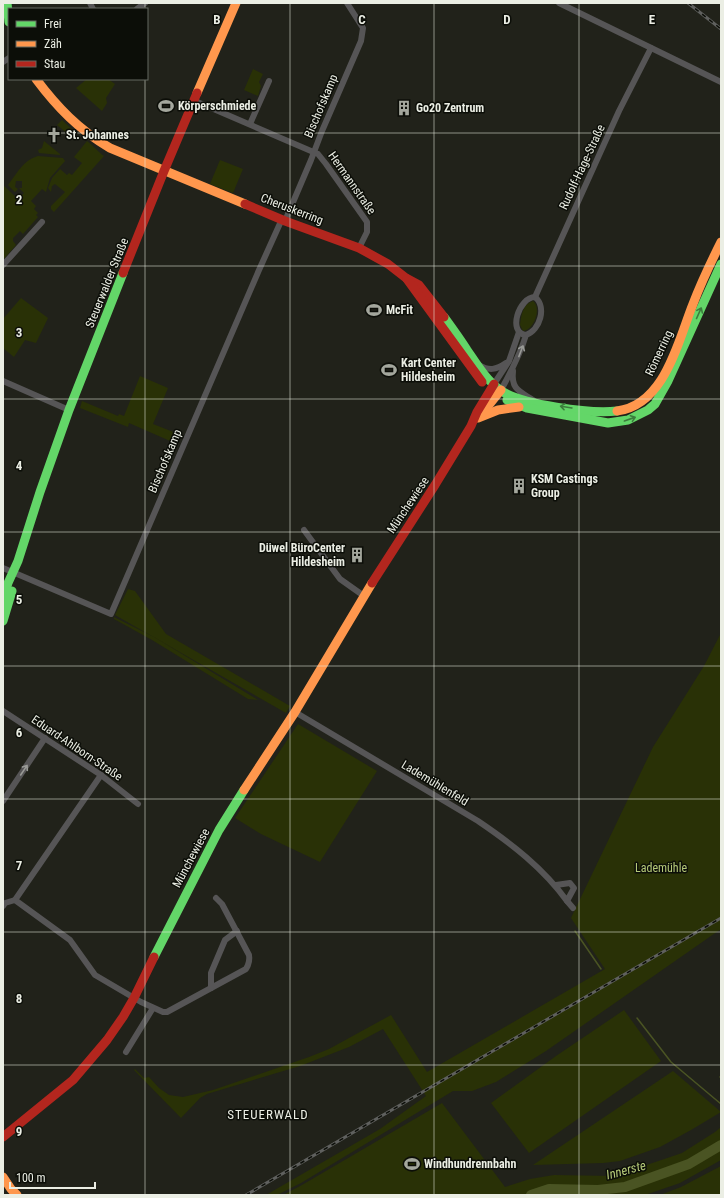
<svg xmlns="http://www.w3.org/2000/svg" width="724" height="1198" viewBox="0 0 724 1198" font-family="'Roboto Condensed',sans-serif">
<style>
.green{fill:#293106}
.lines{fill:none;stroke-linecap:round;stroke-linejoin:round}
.stream{stroke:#4a5423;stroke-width:1.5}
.river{stroke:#4a5423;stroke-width:10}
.street{stroke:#565556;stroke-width:6}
.fast{stroke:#63d668;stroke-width:9}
.slow{stroke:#ff974d;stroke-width:9}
.jam{stroke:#b3261e;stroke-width:9}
.rail-casing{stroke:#5f605e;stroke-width:3}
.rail{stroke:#0c0e08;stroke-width:1.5;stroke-dasharray:4.5;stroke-linecap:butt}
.oneway{stroke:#3c7c3d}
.oneway2{stroke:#999a96}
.grid{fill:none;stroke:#ebeee4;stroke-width:1;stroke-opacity:0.55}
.labels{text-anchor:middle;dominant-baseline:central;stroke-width:3;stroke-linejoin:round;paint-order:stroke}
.poi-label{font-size:12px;font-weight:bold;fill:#ebeee4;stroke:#0c0e08;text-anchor:start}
.street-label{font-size:12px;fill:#ebeee4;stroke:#0c0e08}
.park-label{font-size:12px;fill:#b6ca79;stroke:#0c0e08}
.neighbourhood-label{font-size:13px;letter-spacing:1px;fill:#ebeee4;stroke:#0c0e08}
.water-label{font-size:13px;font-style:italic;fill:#b6ca79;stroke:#0c0e08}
.grid-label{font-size:13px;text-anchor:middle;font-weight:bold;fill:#ebeee4;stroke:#0c0e08;stroke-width:3;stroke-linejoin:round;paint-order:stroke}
</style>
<rect width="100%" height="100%" fill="#21221a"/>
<g class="green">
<path d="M253,69L263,74L259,82L261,86L258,96L244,90Z"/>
<path d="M87,79H108L115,84L106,98L107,103L102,111L76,88Z"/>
<path d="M62,120L77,134L73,138L57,125Z"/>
<path d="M44,141L60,154V155L39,153L38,150L42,148Z"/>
<path d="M87,141C94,146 97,151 104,156L54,212L51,209V206L65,192L55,184L52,186L51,192L48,188L52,178L60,169L67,175L69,173L72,175L82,163L74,157Z"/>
<path d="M38,156L63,158L65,161L50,178L46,192L42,189L31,201L36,206L34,209L38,213L36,215L38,217L23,234L20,231L13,238V241L16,245L3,260V185L18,199L24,193L19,188H22V181H16L15,187L18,189L15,192L8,185C16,175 23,160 38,156Z"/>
<path d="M220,160L243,169L233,193L210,184Z"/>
<path d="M21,298L48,318L36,343L25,340L14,357L3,348V319Z"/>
<path d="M533,301C542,308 534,330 523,331L520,325C521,315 523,304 533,301Z"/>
<path d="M140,376L168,388L153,424L181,435L177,444L129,423L128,427L80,408L82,401L118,416L119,414L124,416Z"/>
<path d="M128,589L135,591L166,634L290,706L286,713L115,615Z"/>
<path d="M114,617L154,637L258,700L248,699L152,640L114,619Z"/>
<path d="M721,633V929L546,1051L496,1082L472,1091H453L301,1183L277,1195H266L380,1129L426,1096L383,1029L349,1047L300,1066L207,1094L200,1098L181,1118L134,1070L135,1069L144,1078L149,1077L159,1088L169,1095L183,1097L213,1090L309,1057L329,1049L391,1015L427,1072L605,969L571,918L653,747L704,666Z"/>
<path d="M298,724L377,771L320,862L261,834L235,818Z"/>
<path d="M624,1010L661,1061L529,1153L491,1103L556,1056Z"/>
<path d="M673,1071L721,1112L691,1130L660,1147L620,1161L603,1163L533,1165Z"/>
<path d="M442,1103L505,1187L530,1179L554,1175L614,1176L682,1153L715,1132L721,1127V1160L680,1183L645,1195H283L302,1185Z"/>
<path d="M721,1166V1195H660L681,1187Z"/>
</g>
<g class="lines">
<g class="stream">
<path d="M575,931L601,969"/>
<path d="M637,1018L671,1062L721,1104"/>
<path d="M720,1077L721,1076"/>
</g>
<path class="river" d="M531,1195L549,1189L598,1190L625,1187L689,1164L721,1145"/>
<g class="street">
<path d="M90,3L93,9"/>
<path d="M559,3L721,82"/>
<path d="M137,9L145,3"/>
<path d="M3,62L9,58"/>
<path d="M195,101L318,154L326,164L367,222V232L359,248"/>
<path d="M250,124L269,81"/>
<path d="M285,221L311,160L322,131L361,41L363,28L347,3"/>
<path d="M3,265L42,222"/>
<path d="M535,297L619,111L651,48"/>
<path d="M479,365C489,371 496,370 506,363"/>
<path d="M513,371C511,389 519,391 533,400"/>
<path d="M3,381L69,410"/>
<path d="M494,384L509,361L519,332"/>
<path d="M501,390C511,372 520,355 526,335C540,330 547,307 535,297C519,297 507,333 526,335"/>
<path d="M304,530L340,579L364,596"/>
<path d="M3,568L111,614L259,270L282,219"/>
<path d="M3,711L101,775L138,804"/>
<path d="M295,712L478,821C512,844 543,868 567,901L574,888L570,883L556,885"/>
<path d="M101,775L15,900L70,940L95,975L141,1002L163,1012H167L246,969C249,964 250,960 249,955L222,904L216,898"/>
<path d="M3,801L45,738"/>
<path d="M567,901L573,908"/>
<path d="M3,906L5,903L15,900"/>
<path d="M211,988V973L225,940L237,931"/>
<path d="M126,1052L153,1008"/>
</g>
<g class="fast">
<path d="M7,3L9,22"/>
<path d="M444,317C452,328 460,339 467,350C476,363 486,380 500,390C521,405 591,414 617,411"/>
<path d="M507,400L527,408L608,423L628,420L648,410L655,404L668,381L721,264"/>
<path d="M3,599L8,583L18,561L40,492L69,410L123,273"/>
<path d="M3,621L12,591"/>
<path d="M154,957L219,830L244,790"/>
</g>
<g class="slow">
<path d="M36,79C57,107 79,130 110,148L245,204"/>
<path d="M197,93L236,3"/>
<path d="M617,411C665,405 678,341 693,304C701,283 711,262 721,242"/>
<path d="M480,416L501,390"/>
<path d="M478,418L498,410L519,407"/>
<path d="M244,790L295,712L372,583"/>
<path d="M3,1177L11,1189L17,1195"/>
</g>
<g class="jam">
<path d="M245,204L285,221L359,248L388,264L406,278L419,285L444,317"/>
<path d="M123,273L164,171L197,93"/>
<path d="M407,279L482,382"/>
<path d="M372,583L435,485L471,426L477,412L494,384"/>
<path d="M3,1137L73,1080L107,1040L123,1017L134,998L154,957"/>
</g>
<defs>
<g id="rail">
<path d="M688,3L721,29"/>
<path d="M246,1195L721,918"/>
</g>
</defs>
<use href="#rail" class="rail-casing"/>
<use href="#rail" class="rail"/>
</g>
<defs><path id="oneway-shaft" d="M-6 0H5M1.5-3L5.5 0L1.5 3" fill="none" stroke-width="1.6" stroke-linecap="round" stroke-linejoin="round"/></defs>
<g class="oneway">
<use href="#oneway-shaft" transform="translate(699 313) rotate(-66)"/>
<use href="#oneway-shaft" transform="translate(566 407) rotate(-171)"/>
<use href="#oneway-shaft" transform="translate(630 419) rotate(-19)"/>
</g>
<g class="oneway2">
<use href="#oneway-shaft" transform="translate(521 351) rotate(-69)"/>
<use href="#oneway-shaft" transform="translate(24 770) rotate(-56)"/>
</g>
<path class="grid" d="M145,3V9M290,3V1195M434,3V1195M579,3V1195M145,79V1195M3,133H721M3,266H721M3,399H721M3,532H721M3,666H721M3,799H721M3,932H721M3,1065H721"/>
<defs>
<symbol id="stadium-bare" viewBox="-9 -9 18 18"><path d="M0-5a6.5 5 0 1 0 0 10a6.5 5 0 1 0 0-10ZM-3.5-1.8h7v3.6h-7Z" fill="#a4a79d" stroke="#0c0e08" stroke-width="2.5" paint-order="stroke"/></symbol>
<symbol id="building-bare" viewBox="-9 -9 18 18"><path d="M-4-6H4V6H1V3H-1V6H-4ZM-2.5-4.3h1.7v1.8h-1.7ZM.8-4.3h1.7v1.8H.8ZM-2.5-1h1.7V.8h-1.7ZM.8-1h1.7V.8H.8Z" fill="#a4a79d" stroke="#0c0e08" stroke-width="2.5" paint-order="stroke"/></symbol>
<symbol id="church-bare" viewBox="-9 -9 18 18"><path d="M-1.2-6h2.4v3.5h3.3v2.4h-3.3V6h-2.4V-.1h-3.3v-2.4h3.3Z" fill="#a4a79d" stroke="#0c0e08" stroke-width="2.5" paint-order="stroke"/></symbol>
</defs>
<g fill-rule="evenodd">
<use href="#stadium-bare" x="155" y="95" width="22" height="22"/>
<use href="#building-bare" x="393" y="97" width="22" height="22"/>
<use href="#church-bare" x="43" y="124" width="22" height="22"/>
<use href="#stadium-bare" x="363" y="299" width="22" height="22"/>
<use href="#stadium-bare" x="378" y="359" width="22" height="22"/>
<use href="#building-bare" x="508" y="475" width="22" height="22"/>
<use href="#building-bare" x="346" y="544" width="22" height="22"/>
<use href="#stadium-bare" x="401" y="1153" width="22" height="22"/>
</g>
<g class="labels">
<g class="poi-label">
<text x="178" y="106">Körperschmiede</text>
<text x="416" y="108">Go20 Zentrum</text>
<text x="66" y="135">St. Johannes</text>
<text x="386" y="310">McFit</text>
<text x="401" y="363">Kart Center<tspan x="401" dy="14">Hildesheim</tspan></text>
<text x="531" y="479">KSM Castings<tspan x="531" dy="14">Group</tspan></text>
<text x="345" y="548" text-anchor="end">Düwel BüroCenter<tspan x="345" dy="14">Hildesheim</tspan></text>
<text x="424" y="1164">Windhundrennbahn</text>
</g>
<g class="street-label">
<text transform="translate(321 106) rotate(-67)">Bischofskamp</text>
<text transform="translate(582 167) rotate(-65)">Rudolf-Hage-Straße</text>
<text transform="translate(352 183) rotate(55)">Hermannstraße</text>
<text transform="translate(292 209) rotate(21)">Cheruskerring</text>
<text transform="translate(107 283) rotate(-68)">Steuerwalder Straße</text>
<text transform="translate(659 353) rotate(-65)">Römerring</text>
<text transform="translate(165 461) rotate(-67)">Bischofskamp</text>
<text transform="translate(408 505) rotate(-56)">Münchewiese</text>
<text transform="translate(77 748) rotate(34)">Eduard-Ahlborn-Straße</text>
<text transform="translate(435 783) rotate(31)">Lademühlenfeld</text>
<text transform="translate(191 858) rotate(-62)">Münchewiese</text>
</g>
<g class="park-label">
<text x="661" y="868">Lademühle</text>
</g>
<g class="neighbourhood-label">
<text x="268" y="1114">STEUERWALD</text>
</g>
<g class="water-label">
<text transform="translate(626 1170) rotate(-15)">Innerste</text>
</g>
</g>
<g class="grid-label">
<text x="217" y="24">B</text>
<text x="362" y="24">C</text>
<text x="507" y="24">D</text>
<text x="652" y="24">E</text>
<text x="19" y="204">2</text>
<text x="19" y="337">3</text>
<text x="19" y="470">4</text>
<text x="19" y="604">5</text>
<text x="19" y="737">6</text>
<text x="19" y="870">7</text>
<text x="19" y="1003">8</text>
<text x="19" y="1136">9</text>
</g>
<rect width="724" height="1198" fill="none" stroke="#ebeee4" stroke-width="8"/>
<rect x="8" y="8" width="140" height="72" fill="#0c0e08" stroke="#656860"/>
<rect x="16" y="21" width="20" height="6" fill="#63d668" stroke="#656860"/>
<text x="44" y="28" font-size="12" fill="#ebeee4">Frei</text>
<rect x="16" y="41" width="20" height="6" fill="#ff974d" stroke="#656860"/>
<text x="44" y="48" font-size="12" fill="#ebeee4">Zäh</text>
<rect x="16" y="61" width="20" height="6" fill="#b3261e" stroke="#656860"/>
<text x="44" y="68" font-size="12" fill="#ebeee4">Stau</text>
<path d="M10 1182v6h85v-6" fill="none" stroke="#ebeee4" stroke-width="2"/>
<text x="16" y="1182" font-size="12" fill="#ebeee4" stroke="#0c0e08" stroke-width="3" paint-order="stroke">100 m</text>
</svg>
